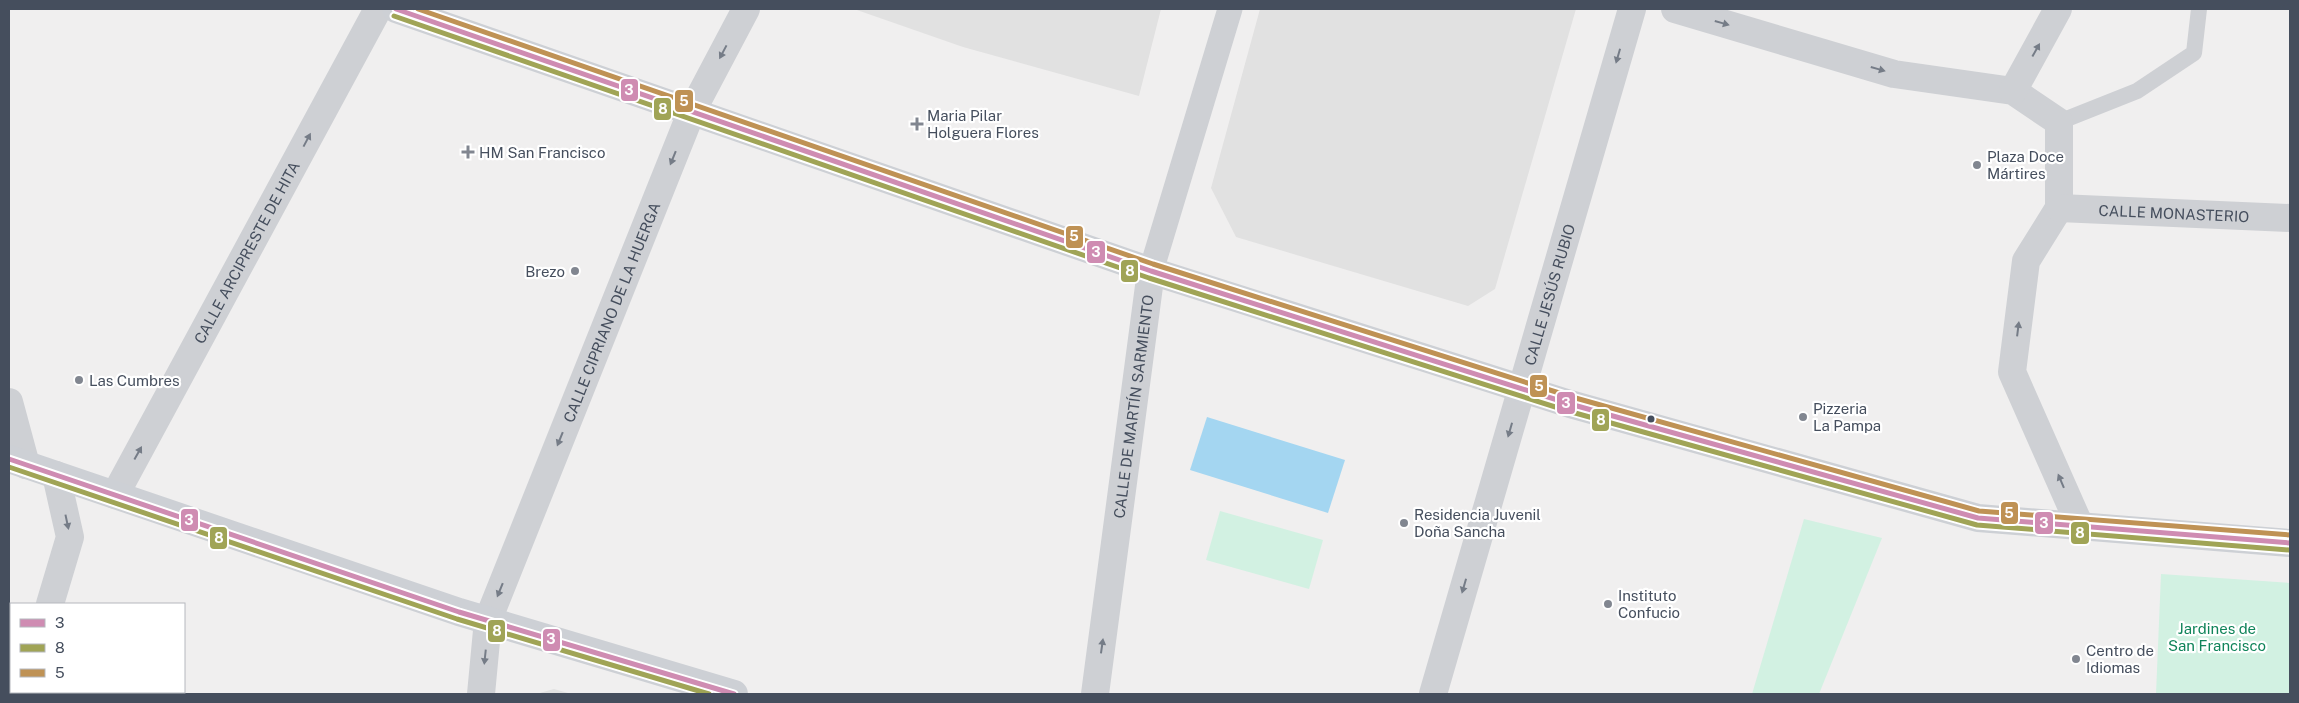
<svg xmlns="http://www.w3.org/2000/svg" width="2299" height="703" viewBox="0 0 2299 703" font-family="'Public Sans',sans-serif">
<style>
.education{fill:#e1e1e1}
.green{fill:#d2f1e2}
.water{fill:#a4d6f1}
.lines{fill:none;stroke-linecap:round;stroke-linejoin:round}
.service{stroke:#ced0d4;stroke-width:16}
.pedestrian{stroke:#ced0d4;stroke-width:25}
.minor{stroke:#ced0d4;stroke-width:28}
.secondary{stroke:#cdd0d5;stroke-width:28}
.bus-1-casing{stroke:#fff;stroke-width:9}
.bus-2-casing{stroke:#fff;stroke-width:9}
.bus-3-casing{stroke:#fff;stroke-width:9}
.bus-1{stroke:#cf8cb2;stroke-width:5}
.bus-2{stroke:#a0a456;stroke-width:5}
.bus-3{stroke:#bf9255;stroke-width:5}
.oneway{fill:#757c87}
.poi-dot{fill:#818690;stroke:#fff;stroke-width:2}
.bus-dot{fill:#454e5d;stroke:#fff;stroke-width:2}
.labels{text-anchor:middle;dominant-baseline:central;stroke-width:4.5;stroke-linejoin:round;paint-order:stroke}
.poi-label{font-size:15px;fill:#454e5d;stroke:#fff;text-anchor:start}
.street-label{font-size:15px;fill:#454e5d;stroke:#fff}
.park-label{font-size:15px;fill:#10845a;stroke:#fff}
.line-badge{stroke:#fff;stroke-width:2}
.badge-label{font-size:14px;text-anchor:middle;font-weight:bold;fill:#fff}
</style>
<rect width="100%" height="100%" fill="#f0efef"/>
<g class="education">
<path d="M854,9H1161L1139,96L963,47Z"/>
<path d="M1260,9H1576L1495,289L1468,306L1236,237L1211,188Z"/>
<path d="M554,689L568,693L574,694H536Z"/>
</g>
<g class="green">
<path d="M1220,511L1323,540L1309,589L1206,560Z"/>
<path d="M1804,519L1882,538L1819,694H1752Z"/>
<path d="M2161,574L2290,583V694H2156Z"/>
</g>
<path class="water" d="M1207,417L1345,460L1328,513L1190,470Z"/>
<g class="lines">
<path class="service" d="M2059,122L2137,91L2194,53L2199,9"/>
<path class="pedestrian" d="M1151,271L1230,9"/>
<g class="minor">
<path d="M1675,9L1894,74L2013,91L2059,122V208L2026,261L2012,372L2080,526"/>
<path d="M2013,91L2058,9"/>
<path id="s1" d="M2059,208L2290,218"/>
<path d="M9,402L26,465"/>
<path id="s2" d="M115,495L378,9"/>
<path d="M50,604L70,537L56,475"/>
<path d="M23,694L24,692"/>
<path id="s3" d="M481,694L488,620L691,113L746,9"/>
<path id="s4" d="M1095,694L1151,271"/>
<path id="s5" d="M1433,694L1632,9"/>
</g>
<g class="secondary">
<path d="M396,9L1151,271L1570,404L1978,518L2290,543"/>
<path d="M9,459L459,612L734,694"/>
</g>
<defs>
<g id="bus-1">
<path d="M396,9L1151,271L1570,404L1978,518L2290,543"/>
<path d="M9,459L459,612L734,694"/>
</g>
<g id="bus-2">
<path d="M394,16L1149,278L1568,411L1977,525L2289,550"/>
<path d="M9,467L457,619L709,694"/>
</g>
<path id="bus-3" d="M418,9L1153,264L1572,397L1979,511L2290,535"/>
</defs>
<use href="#bus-1" class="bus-1-casing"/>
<use href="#bus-2" class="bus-2-casing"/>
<use href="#bus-3" class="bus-3-casing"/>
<use href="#bus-1" class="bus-1"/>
<use href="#bus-2" class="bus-2"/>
<use href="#bus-3" class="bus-3"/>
</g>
<defs><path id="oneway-solid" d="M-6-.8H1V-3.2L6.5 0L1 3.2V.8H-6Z" transform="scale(1.25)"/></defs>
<g class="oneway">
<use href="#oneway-solid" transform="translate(1722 23) rotate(16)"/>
<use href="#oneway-solid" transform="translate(2036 50) rotate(-61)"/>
<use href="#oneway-solid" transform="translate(723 52) rotate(118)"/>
<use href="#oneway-solid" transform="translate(1618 56) rotate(106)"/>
<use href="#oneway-solid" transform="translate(1878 69) rotate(16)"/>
<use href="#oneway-solid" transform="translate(307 140) rotate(-62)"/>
<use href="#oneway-solid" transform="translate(673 158) rotate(112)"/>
<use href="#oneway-solid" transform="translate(2018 329) rotate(-83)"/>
<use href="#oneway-solid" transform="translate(1510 430) rotate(106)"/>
<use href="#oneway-solid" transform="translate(560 439) rotate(112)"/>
<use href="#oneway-solid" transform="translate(138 453) rotate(-61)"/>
<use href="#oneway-solid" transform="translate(2061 481) rotate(-113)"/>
<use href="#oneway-solid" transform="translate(67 522) rotate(78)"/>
<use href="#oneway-solid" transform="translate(1464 586) rotate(106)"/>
<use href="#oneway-solid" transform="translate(500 590) rotate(112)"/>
<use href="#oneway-solid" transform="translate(1102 646) rotate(-82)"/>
<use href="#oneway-solid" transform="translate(485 657) rotate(96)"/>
</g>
<g class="poi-dot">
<path d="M914.5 116.5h5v5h5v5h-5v5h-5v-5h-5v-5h5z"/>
<path d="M465.5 144.5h5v5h5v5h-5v5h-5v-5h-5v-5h5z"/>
<circle cx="1977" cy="165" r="5"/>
<circle cx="575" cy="271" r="5"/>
<circle cx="79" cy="380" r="5"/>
<circle cx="1803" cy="417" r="5"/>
<circle cx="1404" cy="523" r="5"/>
<circle cx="1608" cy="604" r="5"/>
<circle cx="2076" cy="659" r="5"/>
</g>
<circle class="bus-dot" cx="1651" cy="419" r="4.5"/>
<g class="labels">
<g class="poi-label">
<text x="927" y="115">Maria Pilar<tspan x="927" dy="17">Holguera Flores</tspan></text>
<text x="479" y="152">HM San Francisco</text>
<text x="1987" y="156">Plaza Doce<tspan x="1987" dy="17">Mártires</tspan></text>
<text x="565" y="271" text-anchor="end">Brezo</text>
<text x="89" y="380">Las Cumbres</text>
<text x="1813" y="408">Pizzeria<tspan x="1813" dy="17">La Pampa</tspan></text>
<text x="1414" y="514">Residencia Juvenil<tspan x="1414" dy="17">Doña Sancha</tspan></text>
<text x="1618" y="595">Instituto<tspan x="1618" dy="17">Confucio</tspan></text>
<text x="2086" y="650">Centro de<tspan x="2086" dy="17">Idiomas</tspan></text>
</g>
<g class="street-label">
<text stroke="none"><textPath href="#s1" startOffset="115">CALLE MONASTERIO</textPath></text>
<text stroke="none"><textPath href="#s2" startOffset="276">CALLE ARCIPRESTE DE HITA</textPath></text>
<text stroke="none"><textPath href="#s5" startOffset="416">CALLE JESÚS RUBIO</textPath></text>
<text stroke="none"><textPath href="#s3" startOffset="406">CALLE CIPRIANO DE LA HUERGA</textPath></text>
<text stroke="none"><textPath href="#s4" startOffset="290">CALLE DE MARTÍN SARMIENTO</textPath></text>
</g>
<g class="park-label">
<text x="2217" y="628">Jardines de<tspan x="2217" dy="17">San Francisco</tspan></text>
</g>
</g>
<g class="line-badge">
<rect x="620" y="78" width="19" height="24" rx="5" fill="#cf8cb2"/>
<rect x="674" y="89" width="20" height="24" rx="5" fill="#bf9255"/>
<rect x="653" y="97" width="19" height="24" rx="5" fill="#a0a456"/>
<rect x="1065" y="225" width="19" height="24" rx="5" fill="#bf9255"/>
<rect x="1086" y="240" width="20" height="24" rx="5" fill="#cf8cb2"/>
<rect x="1120" y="259" width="19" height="24" rx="5" fill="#a0a456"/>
<rect x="1529" y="374" width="19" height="24" rx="5" fill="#bf9255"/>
<rect x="1556" y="391" width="20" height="24" rx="5" fill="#cf8cb2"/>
<rect x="1591" y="408" width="19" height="24" rx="5" fill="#a0a456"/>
<rect x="2000" y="501" width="19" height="24" rx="5" fill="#bf9255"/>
<rect x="180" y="508" width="19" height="24" rx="5" fill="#cf8cb2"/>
<rect x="2034" y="511" width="20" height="24" rx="5" fill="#cf8cb2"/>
<rect x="2070" y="521" width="20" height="24" rx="5" fill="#a0a456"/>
<rect x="209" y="526" width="19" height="24" rx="5" fill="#a0a456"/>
<rect x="487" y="619" width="19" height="24" rx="5" fill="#a0a456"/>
<rect x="542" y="628" width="19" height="24" rx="5" fill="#cf8cb2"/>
</g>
<g class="badge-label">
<text x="629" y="95">3</text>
<text x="684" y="106">5</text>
<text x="663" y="114">8</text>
<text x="1074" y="241">5</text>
<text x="1096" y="257">3</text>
<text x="1130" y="276">8</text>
<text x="1539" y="391">5</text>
<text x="1566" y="408">3</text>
<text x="1601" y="425">8</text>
<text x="2009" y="518">5</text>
<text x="189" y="525">3</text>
<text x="2044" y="528">3</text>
<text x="2080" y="538">8</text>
<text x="219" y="543">8</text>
<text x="497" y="636">8</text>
<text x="551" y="644">3</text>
</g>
<rect width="2299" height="703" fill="none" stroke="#454e5d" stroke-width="20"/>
<rect x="10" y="603" width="175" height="90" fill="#ffffff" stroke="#b5b8be"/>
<rect x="20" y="619" width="25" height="8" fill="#cf8cb2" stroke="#b5b8be"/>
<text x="55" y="628" font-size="15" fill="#454e5d">3</text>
<rect x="20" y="644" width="25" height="8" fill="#a0a456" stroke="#b5b8be"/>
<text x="55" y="653" font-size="15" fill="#454e5d">8</text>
<rect x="20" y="669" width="25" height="8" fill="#bf9255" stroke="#b5b8be"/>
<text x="55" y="678" font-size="15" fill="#454e5d">5</text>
</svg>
